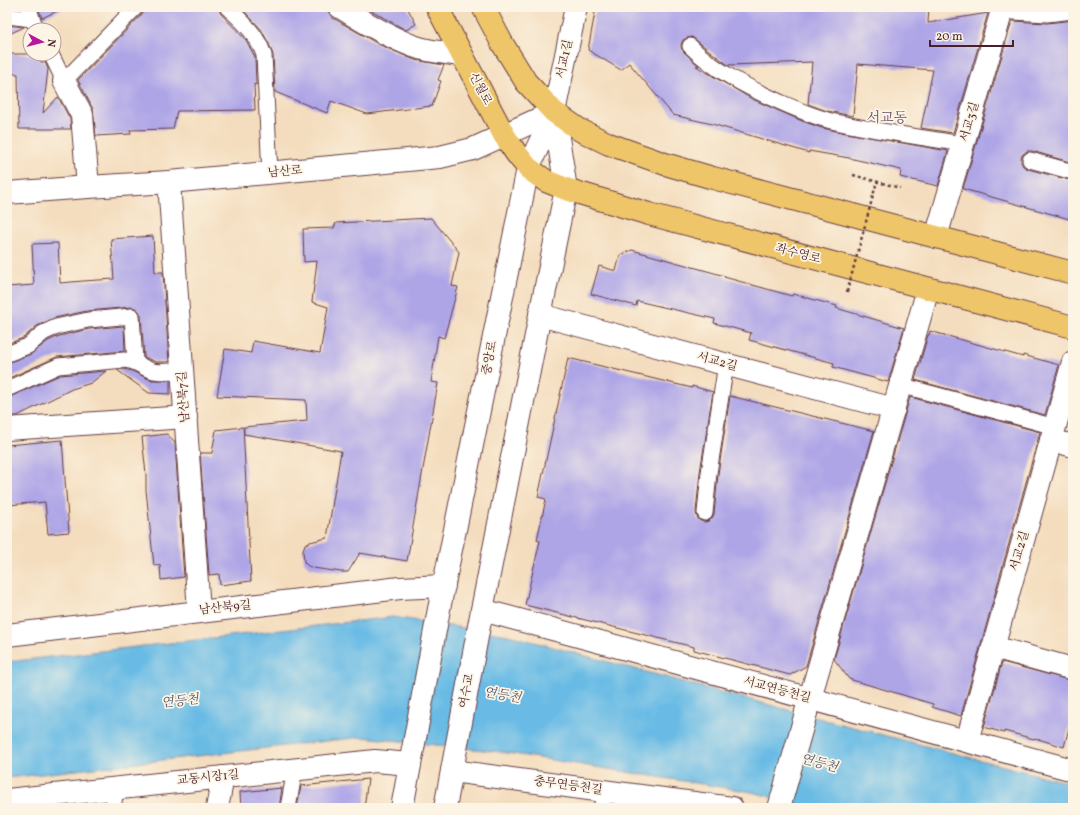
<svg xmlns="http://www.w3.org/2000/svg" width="1080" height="815" viewBox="0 0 1080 815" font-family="Vollkorn,'Noto Serif KR',serif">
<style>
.water{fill:#69bbe5;stroke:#5a6d88}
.building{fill:#aea5e7}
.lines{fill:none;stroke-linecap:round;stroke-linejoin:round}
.service-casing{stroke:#643c41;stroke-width:17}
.pedestrian-casing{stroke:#643c41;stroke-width:24}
.minor-casing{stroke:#643c41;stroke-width:24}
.tertiary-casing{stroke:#643c41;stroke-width:24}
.primary-casing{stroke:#643c41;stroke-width:24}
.path{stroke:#643c41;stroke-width:2.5;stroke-dasharray:3 3;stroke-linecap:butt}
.service{stroke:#fff;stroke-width:15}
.pedestrian{stroke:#fff;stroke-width:22}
.minor{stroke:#fff;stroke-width:22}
.tertiary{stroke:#fff;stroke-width:22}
.primary{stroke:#eec569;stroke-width:22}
.path-bridge{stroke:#643c41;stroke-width:2.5;stroke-dasharray:3 3;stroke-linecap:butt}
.labels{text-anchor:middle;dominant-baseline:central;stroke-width:3.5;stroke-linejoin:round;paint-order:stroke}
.street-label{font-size:12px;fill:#4a1f2b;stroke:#fcf5e5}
.water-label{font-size:13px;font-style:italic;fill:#55566c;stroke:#fcf5e5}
.quarter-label{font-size:14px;fill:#6d4e6d;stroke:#fcf5e5}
</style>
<rect width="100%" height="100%" fill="#fcf5e5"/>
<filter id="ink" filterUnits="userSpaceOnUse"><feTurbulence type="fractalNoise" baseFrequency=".025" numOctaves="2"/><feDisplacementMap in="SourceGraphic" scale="8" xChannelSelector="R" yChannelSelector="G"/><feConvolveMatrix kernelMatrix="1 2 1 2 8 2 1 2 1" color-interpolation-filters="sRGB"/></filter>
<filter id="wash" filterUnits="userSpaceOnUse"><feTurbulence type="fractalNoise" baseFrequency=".012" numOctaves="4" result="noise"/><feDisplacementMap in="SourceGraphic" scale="16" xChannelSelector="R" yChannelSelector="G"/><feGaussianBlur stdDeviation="0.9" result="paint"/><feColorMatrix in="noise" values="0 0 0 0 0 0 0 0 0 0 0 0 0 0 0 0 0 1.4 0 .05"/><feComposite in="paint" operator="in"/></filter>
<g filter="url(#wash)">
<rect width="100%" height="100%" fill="#f4ddbe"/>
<path class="water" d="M393,617L508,635L829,721L1073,784V808H814L752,792L501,752L362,737L7,778V662Z"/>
<g id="blocks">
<g class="building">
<path d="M38,7H66L42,18Z"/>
<path d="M149,7H218L221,14L246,40L255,57L256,85L254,84L255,110L177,111L173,129L130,130L131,134L96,136L93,109L78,80Z"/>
<path d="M240,7H328L329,13L333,18L380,45L415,60L444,65L438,80L441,81L432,106L367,114L331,101L327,113L275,92L273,55L269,44L261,29Z"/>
<path d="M364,7H407L416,24L406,30Z"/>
<path d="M596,7H929L928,23L988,13L953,133L921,128L933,70L858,64L853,116L827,111L808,104L812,62L728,65L692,37L687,38L683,40L681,44V48L684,52L699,66H696L716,78L752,99L802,121L822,128L846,133L948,151L938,186L900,177L901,170L849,158L809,151V153L712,124L673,115L629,63L621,70L588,50Z"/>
<path d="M1073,20V163L1032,151H1027L1023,154L1021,157V162L1023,166L1028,169L1073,181V220L963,189L1012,21L1047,23Z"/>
<path d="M7,25L24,27L7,35Z"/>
<path d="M7,54H42L41,62H45L48,69L43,113L58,97L70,119L71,129H19L18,74L7,73Z"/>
<path d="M431,218L459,252L452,286L458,287L444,338L438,336L431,382L438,383L407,561L360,553L348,572H341L313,568L308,566L304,562L303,551L305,544L310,542L327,538L341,451L244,434V427L307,421L306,400L217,396L225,349L251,353L253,341L320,353L328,307L312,302L317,261L304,262L303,229L334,228L336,223Z"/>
<path d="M153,236L155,272H163L169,362H156L144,357L141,315L139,311L135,308L132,307L87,311L54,318L37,326L23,338L7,344V287L34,285L32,244L58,243L60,283L83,281L114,279L111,239Z"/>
<path d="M632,250L725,276L724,277L792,296L793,294L837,306L836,308L904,328L888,382L833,367L834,363L749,340L751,333L714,323L715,319L637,301L636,306L591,294L599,266L616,271L620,255Z"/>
<path d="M124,326L125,351L57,357L7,379V363L31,354L48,341L59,336L89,329Z"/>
<path d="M930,331L1023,357V355L1059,365L1045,415L915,380L928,335H929Z"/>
<path d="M568,358L692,388V386L713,392L700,472L696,512L697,517L699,520L704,522L709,521L712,518L714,514L718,474L730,396L874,431L806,666L790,675L694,650V647L525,605L540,541L537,540L546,499L538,497Z"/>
<path d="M124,369L132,371L151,380H170V394L149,393L117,370Z"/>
<path d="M106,371L91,383L72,389L17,416H7V398L60,375Z"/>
<path d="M910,397L1040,432L961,716L932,707L933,704L849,679L834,659Z"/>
<path d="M243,427L251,581L220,585L219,574L209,575L200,453H212L216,430Z"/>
<path d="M167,434L175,443L184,577L161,580L160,565L154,566L146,490V474L142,437Z"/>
<path d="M62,440L69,532L48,534L45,502L7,505V445Z"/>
<path d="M1002,662L1073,681V713L1064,747L1035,738L1034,739L1004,731V733L984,727Z"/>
<path d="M368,779L364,808H297L301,786Z"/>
<path d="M282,788L279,808H241L240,792Z"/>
</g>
</g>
</g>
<g filter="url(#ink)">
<use href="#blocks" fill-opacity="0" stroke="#643c41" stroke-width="1"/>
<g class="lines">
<defs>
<g id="service">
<path d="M29,7L32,19L38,30"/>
<path d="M227,7C243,22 257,34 264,55L270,173"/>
<path d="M1003,9L1014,12L1047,14L1073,11"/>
<path d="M7,16L32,19"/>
<path d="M690,46C715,71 747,87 780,102C796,109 814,117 831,121C875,131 919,137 963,144"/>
<path d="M51,54L64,81L136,7"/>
<path d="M1030,160L1073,172"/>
<path d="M7,354L28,346L43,333L56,327L88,320L132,316L135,362"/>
<path d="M900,385L1055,427"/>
<path d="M7,389L58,366L124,360C138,361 139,366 150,370C159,374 173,370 182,370"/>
<path d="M705,513L709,473L726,364"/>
<path d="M601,791L603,808"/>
<path d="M113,808L116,789"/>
<path d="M288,808L295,769"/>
</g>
<g id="pedestrian">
<path d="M540,315L894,409"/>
<path d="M1051,440L1073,446"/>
<path d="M482,610L1073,770"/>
<path d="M993,647L1073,669"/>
<path d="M806,712L928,289"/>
<path d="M967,741L1073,362"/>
<path d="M7,800L375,761L410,764"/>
<path d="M217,808L223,777"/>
</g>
<g id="minor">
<path d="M340,7C362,21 389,37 413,46C429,52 446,53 462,55"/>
<path d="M64,81L82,115L88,187"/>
<path d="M554,112L576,7"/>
<path d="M169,182L199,611"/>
<path d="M936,237L1003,7"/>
<path d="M7,429L186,417"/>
<path d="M7,635L400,588L444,586"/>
<path d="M452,771L732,808"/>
<path d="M779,808L806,713"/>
</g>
<g id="tertiary">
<path d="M7,193L88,187L169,182L440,157L473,149L554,112"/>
<path d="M402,808L439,609L528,168L554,112"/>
<path d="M445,808L482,610L540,315L566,189L554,112"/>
</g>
<g id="primary">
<path d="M437,7L504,135L516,153L528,168L546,181L566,189L649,214L1073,327"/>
<path d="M483,7L502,43L526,82L554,112L580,130L609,144L665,164L713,178L1073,273"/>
</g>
</defs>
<use href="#service" class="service-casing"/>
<use href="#pedestrian" class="pedestrian-casing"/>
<use href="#minor" class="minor-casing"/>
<use href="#tertiary" class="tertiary-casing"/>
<use href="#primary" class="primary-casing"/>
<path class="path" d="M853,175L900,188"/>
<use href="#service" class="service"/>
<use href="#pedestrian" class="pedestrian"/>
<use href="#minor" class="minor"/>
<use href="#tertiary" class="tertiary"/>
<use href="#primary" class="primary"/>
<path class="path-bridge" d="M847,292L877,181"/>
</g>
</g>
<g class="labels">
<g class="street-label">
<text transform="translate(565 59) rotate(-78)">서교1길</text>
<text transform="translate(480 89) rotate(62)">신월로</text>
<text transform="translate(970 122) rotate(-74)">서교3길</text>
<text transform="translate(285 172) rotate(-5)">남산로</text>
<text transform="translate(798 254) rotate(15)">좌수영로</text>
<text transform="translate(490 358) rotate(-79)">중앙로</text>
<text transform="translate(717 362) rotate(15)">서교2길</text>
<text transform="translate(184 397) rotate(-94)">남산북7길</text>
<text transform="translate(1020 551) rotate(-74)">서교2길</text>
<text transform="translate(225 608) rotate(-6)">남산북9길</text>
<text transform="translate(777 690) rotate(15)">서교연등천길</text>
<text transform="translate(467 691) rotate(-79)">여수교</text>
<text transform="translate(208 778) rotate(-6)">교동시장1길</text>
<text transform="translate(568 786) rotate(8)">충무연등천길</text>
</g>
<g class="water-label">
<text transform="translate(502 696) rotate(10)">연등천</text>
<text transform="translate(180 702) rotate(-6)">연등천</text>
<text transform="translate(819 764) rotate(15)">연등천</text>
</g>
<g class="quarter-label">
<text x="887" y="118">서교동</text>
</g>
</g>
<rect width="1080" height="815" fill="none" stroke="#fcf5e5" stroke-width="24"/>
<g transform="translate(42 42) rotate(97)"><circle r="19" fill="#fcf5e5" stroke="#b59f9b"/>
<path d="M0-3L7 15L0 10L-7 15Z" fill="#b5179e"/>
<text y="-6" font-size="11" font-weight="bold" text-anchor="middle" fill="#4a1f2b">N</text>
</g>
<path d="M930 40v6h83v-6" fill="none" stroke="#4a1f2b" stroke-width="2"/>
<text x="936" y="40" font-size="12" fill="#4a1f2b" stroke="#fcf5e5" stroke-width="3" paint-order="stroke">20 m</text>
</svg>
